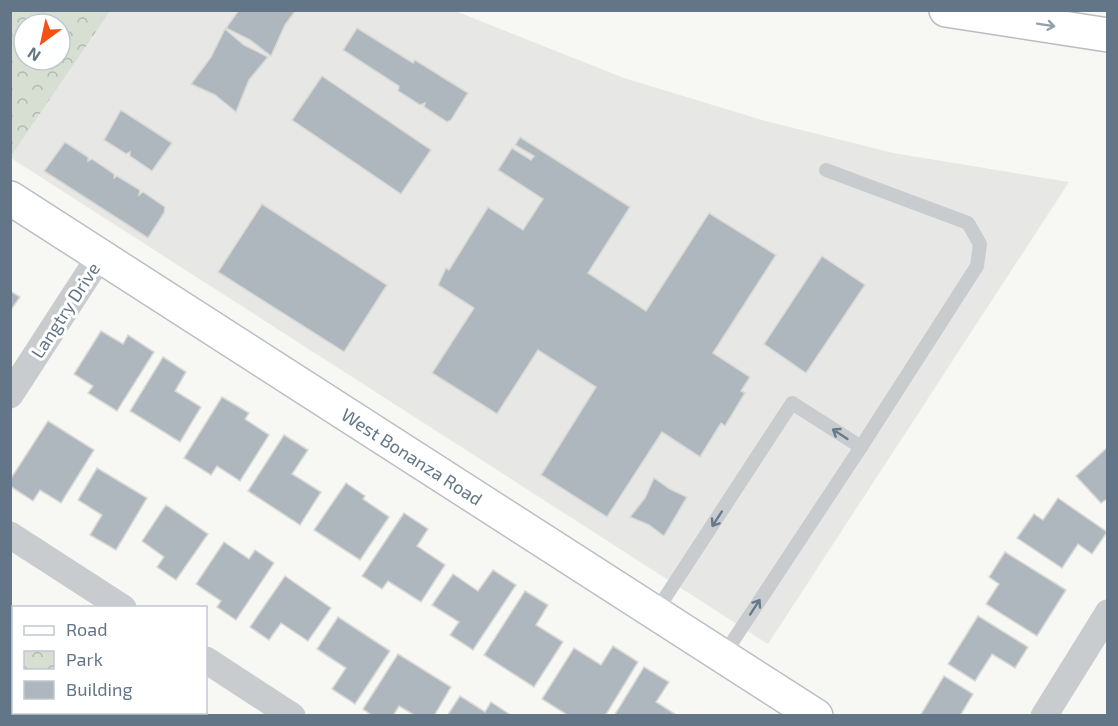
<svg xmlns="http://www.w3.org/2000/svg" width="1118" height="726" viewBox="0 0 1118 726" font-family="'Exo 2',sans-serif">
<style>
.built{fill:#e7e8e6;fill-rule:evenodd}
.park{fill:url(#park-crowns);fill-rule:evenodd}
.building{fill:#aeb7bd;stroke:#d8d8d5;stroke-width:1.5}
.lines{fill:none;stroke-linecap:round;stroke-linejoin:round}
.secondary-casing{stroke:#babfc4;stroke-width:36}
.highway-casing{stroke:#babdc0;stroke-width:36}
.lane{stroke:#c8cccf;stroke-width:14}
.street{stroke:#c8cccf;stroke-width:27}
.secondary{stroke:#fff;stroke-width:33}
.highway{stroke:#fff;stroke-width:33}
.oneway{stroke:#919fab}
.oneway2{stroke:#677a8b}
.labels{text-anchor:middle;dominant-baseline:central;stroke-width:6;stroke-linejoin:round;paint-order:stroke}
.street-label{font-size:18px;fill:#627687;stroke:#fff}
</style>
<defs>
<pattern id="park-crowns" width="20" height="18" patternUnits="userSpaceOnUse" patternTransform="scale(1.5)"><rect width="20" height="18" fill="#d7dfd3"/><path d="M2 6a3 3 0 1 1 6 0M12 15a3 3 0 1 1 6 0" fill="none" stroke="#b2b9b1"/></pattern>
</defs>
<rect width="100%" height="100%" fill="#f7f7f3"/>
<path class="built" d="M10,11H455L624,78L762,120L893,153L1069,182L768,644L11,158ZM24,24H60V60H24Z"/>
<path class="park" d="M10,11H110L11,156H10ZM24,24H60V60H24Z"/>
<g class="building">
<path d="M239,10H296L285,25L271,56L250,40L226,28Z"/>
<path d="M357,28L413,63L415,60L468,93L451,120L447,122L424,107L425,103L420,105L398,91L399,86L343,50Z"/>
<path d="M225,29L244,45L268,57L249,80L236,112L215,95L191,84L211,57Z"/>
<path d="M322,76L431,150L401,194L292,120Z"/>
<path d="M121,110L172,143L152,171L130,156V152L126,154L104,140Z"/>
<path d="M520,137L630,207L588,273L646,311L709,213L776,255L713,353L750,377L741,391L745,393L725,426L721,423L700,457L662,432L607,517L541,475L596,387L538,350L497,414L432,373L474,308L438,285L446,268L449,270L488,207L523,230L543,199L498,170L512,148L531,160L534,156L515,145Z"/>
<path d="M65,142L88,157V161L92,159L114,174V178L117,176L140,190L139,195L143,192L165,207L164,213L148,238L44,171Z"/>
<path d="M262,204L387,285L344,352L218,272Z"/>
<path d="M822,256L865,285L806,373L764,344Z"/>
<path d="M10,291L20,297L10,311Z"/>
<path d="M101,331L123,344L128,335L154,352L117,411L88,393L93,386L74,374Z"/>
<path d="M163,357L186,372L175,391L201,407L180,442L130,411Z"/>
<path d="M222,397L249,413L245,419L269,435L240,481L217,466L211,475L184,458Z"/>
<path d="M48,421L94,450L61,503L40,490L33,501L10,486V480Z"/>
<path d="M284,435L308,450L292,474L321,492L300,525L248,491Z"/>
<path d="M1108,447V498L1101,503L1076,476Z"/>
<path d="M97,468L147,498L116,550L90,535L102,515L78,500Z"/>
<path d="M654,478L670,489L687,497L664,536L649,525L630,517L645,498Z"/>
<path d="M346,483L365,496L363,499L389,517L360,560L314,530Z"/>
<path d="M1058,498L1107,532L1092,554L1078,544L1062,568L1017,538L1034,514L1043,520Z"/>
<path d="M166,505L208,534L176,580L157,567L164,557L142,541Z"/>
<path d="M404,513L428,529L417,546L445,565L421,602L388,581L382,589L362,576Z"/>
<path d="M224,542L249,559L255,550L274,563L236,620L217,607L221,601L196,584Z"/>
<path d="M1005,552L1066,590L1037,636L986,604L999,584L989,577Z"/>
<path d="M493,570L516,585L473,650L450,635L459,622L432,605L453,574L478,591Z"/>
<path d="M285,576L331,608L308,641L281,623L269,640L250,627Z"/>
<path d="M525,591L548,605L536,625L563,642L534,687L484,655Z"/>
<path d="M978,616L1028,647L1015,668L992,654L975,681L948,664Z"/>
<path d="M338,617L390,651L355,704L332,689L346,668L317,649Z"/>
<path d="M10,621L14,623V677L10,675Z"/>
<path d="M613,646L638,662L605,716H569L542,699L574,648L601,665Z"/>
<path d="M398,654L451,687L434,716H416L399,706L393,716H373L363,709Z"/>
<path d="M644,667L669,682L656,702L678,716H614Z"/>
<path d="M944,676L973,694L960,716H920Z"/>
<path d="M460,696L485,712L491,702L512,716H447Z"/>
<path d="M116,712H159L163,716H114Z"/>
</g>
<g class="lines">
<defs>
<g id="secondary">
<path id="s1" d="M10,198L816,716"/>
</g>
<path id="highway" d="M946,10L1108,35"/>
</defs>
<use href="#secondary" class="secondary-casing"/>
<use href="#highway" class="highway-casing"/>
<g class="lane">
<path d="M826,170L968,223L980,244L977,266L861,447"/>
<path d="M655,613L792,403L861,447L723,656"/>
</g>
<g class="street">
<path d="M10,395L100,256"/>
<path d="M10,535L123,608"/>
<path d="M206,660L292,716"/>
<path d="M1044,716L1108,613"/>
</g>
<use href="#secondary" class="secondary"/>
<use href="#highway" class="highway"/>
</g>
<defs><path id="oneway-shaft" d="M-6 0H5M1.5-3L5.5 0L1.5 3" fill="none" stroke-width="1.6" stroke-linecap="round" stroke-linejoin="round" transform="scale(1.5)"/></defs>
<use class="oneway" href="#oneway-shaft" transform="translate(1046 25) rotate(9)"/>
<g class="oneway2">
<use href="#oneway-shaft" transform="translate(840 434) rotate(-147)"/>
<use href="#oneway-shaft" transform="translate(717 519) rotate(123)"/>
<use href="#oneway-shaft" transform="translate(755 607) rotate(-57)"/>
</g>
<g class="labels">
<g class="street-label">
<text transform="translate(65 310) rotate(-57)">Langtry Drive</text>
<text stroke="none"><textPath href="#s1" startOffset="478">West Bonanza Road</textPath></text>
</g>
</g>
<rect width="1118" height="726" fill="none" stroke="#627687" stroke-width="24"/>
<rect x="12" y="606" width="195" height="108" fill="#ffffff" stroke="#c0c8cf" stroke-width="1.5"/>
<rect x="24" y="626" width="30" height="9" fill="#ffffff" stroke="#c0c8cf" stroke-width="1.5"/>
<text x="66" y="636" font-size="18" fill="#627687">Road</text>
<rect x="24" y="651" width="30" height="18" fill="url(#park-crowns)" stroke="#c0c8cf" stroke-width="1.5"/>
<text x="66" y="666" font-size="18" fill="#627687">Park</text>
<rect x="24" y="681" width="30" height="18" fill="#aeb7bd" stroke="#c0c8cf" stroke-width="1.5"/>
<text x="66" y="696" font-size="18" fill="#627687">Building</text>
<g transform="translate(42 42) rotate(213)"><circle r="28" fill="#ffffff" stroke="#c0c8cf" stroke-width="1.5"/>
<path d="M0-4.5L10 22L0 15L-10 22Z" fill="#f55015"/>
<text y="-9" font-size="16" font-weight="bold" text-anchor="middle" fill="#627687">N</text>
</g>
</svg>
